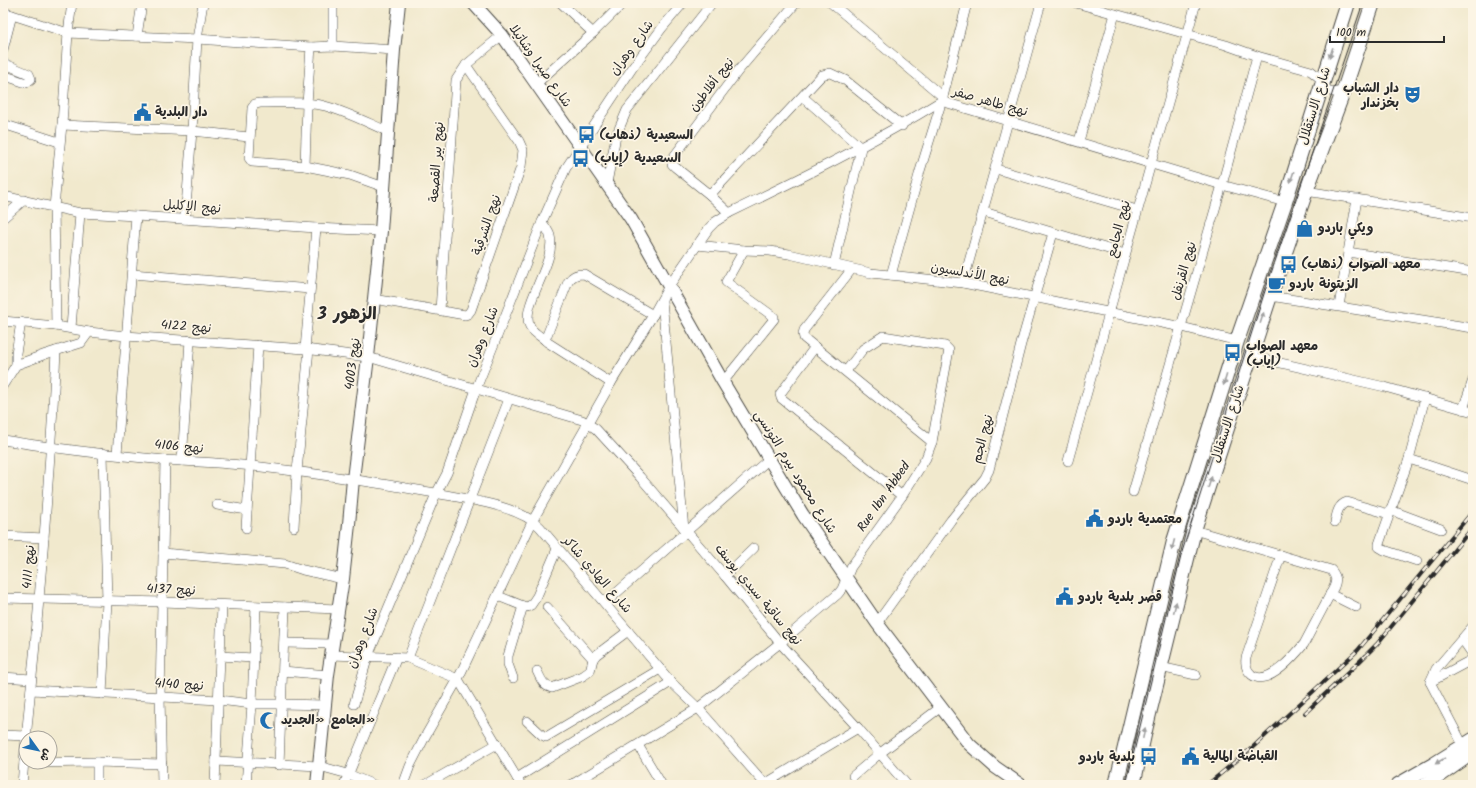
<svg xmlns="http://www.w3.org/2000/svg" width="1476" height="788" viewBox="0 0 1476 788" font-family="Kalam,'Playpen Sans Arabic',sans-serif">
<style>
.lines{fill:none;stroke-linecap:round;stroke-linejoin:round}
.street-casing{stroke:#494843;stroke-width:10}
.secondary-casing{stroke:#494843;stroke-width:14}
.primary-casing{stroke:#494843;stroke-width:16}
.street{stroke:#fff;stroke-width:9}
.secondary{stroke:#fff;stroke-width:12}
.primary{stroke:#fff;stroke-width:14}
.tram{stroke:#2b2b2b;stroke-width:1}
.rail-casing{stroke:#2b2b2b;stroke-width:4}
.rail{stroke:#fcf5e5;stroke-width:2.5;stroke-dasharray:8;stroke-linecap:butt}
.oneway{fill:#a0a0a0}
.labels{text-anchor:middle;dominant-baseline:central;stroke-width:3.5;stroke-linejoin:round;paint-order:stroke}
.street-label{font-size:13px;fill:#2b2b2b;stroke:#fcf5e5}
.poi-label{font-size:13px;font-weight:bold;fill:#2b2b2b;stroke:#fcf5e5;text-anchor:start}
.district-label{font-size:17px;font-weight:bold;fill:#2b2b2b;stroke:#fcf5e5}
</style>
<rect width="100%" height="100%" fill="#fcf5e5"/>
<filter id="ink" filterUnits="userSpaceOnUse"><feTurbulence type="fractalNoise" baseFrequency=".025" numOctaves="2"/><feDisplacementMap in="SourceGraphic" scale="8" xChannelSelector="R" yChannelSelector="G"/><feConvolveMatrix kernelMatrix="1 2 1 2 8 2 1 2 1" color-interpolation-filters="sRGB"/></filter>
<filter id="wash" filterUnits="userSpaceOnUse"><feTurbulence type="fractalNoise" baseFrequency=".012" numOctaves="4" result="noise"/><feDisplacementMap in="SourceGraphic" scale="16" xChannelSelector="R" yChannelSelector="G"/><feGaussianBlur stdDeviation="0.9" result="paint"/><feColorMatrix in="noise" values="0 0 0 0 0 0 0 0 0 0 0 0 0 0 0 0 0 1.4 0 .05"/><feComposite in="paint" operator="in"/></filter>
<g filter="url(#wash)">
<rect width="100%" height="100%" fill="#f1e9cd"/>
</g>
<g filter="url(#ink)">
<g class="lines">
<defs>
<g id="street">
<path d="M561,3L593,33"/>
<path d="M831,3L943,97"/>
<path d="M1076,3L1226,45L1257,56L1311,71L1321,79L1323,86L1327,90L1333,92H1339L1345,87"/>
<path d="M3,12L68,33L197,39L311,47L333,46L394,50"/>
<path d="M137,36L142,3"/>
<path d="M333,46V3"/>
<path d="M311,47L307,104L305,166L252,162L249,158L252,108L255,104L260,103C281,103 305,101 325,106C347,112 368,123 389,132"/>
<path d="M3,50L12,15"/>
<path d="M3,63L29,74L31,79L26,83L3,75"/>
<path d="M536,84L593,33L623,3"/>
<path d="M803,97L861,148L834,265"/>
<path d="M3,124L59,142"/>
<path d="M62,125L192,131L249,137"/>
<path d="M1079,141L1115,14"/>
<path d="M305,166L350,175L384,187"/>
<path d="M996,169L1137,210"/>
<path d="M607,183L616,136L627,110L712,3"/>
<path d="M1306,191L1473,218"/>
<path d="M710,195L822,75L830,73L845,80L902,126"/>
<path d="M3,196L80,213L136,216L316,228L381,231"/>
<path d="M984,212L1125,254"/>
<path d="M729,213L710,195L675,167L672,164V159L738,71L796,3"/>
<path d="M3,218L24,200"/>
<path d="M185,219L192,131L197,39L203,3"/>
<path d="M542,222C544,226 549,231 550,236C557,263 517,309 531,328C534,333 540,336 545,340"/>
<path d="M697,245L744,250L770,251L789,254L871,273L963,283L1182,327L1237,341"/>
<path d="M1348,252L1473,272"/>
<path d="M852,269L804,330L803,334L804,338L932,442"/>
<path d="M132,274L310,289"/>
<path d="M891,275L920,171L943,97L967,3"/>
<path d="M963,283L1041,3"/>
<path d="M1270,296L1473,328"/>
<path d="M374,299L465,315L468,314L471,310L521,167L523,150L519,141L466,65"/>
<path d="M662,301L684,529"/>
<path d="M1339,306L1357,199"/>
<path d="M440,310L456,80L466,65L502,35"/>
<path d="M3,321L56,326L89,332L126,336L305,349L368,357L582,420L596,429L640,477L725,576L780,643L858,728L907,785"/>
<path d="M56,326L54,207L62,125L68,33L72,3"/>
<path d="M71,328L80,213"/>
<path d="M815,347L780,394L781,398L902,496"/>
<path d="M305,349L316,228"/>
<path d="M1250,356L1385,387L1473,412"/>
<path d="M16,365V353L21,322"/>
<path d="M723,382L774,319V317L726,282L744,250"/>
<path d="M611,383L547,342L545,340L568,282C572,276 576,274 584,274L653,315"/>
<path d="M3,385L16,365L46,354L81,343L89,332"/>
<path d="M1463,409L1473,380"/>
<path d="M3,440C57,449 111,455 165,460C194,462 223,463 253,466C314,473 374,482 435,493C465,499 518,505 540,527L671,682L698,708L766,785"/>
<path d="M117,454L136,216"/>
<path d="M1409,459L1473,480"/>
<path d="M182,461L190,340"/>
<path d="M1068,461L1109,313L1196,3"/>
<path d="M1133,492L1222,185L1257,56"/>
<path d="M217,505L247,510"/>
<path d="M1390,510L1441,529"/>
<path d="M1335,522C1337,513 1338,505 1347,502L1389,514"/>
<path d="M294,527L297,471L309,349"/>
<path d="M246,528L258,345"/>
<path d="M1194,530L1331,570C1336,576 1337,580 1334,587L1304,644C1295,655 1268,687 1252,675C1247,671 1245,665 1246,658L1281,555"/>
<path d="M3,536L44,538"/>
<path d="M163,553L285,564L303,570L343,579"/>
<path d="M1417,561L1384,550L1379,547V544L1409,459L1425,398"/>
<path d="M725,576L754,548"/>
<path d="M1330,594L1356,607"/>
<path d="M498,596L523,606L527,607L531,605L537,596L557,549"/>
<path d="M3,598L163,602L338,609"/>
<path d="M605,603L769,459"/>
<path d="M547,607L593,659"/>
<path d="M877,623L951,520L985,478L989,470L1021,344L1053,233"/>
<path d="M1462,639L1473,655"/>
<path d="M284,643L333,644"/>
<path d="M332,655L408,658L458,679L521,785"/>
<path d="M220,656L253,658"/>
<path d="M408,658L509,399"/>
<path d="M1160,667L1196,675"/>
<path d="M283,671L328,675"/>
<path d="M537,671C541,679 543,686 552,688L583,676L590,671L593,659L596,655L628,631"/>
<path d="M3,677L31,679"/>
<path d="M513,678L508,664V656L523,606"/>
<path d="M1430,682L1473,659"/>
<path d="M31,690L219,700L252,704H282L325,705"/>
<path d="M102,694L107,601L103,453"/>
<path d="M354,704L368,656L436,494L447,473L476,389L500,329L542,222L566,168L633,67L662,28L683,3"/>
<path d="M527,721L542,735L546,737L660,669"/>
<path d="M3,735L26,736"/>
<path d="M638,745L662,785"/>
<path d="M1464,747L1430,682L1436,669L1473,626"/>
<path d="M216,761L319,766L348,774L374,785"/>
<path d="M24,763L97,762L162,764"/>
<path d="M279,765L285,607"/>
<path d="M853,776L879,754L941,707"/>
<path d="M517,778L671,682"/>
<path d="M22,785C27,723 34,661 39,599C46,516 52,434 56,351"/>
<path d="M97,785V762"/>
<path d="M162,785L160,697L165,460"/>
<path d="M215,785L222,605"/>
<path d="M246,785L252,704L256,606"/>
<path d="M344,785L397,657"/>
<path d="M403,785L410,766L426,735L458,679L533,520L611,383L653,315L669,286L709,228L715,222L729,213C801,178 873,143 941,101L1222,185L1285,202"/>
<path d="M425,785L497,744"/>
<path d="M571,785L698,708L780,643L838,594L842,589L851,567L902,496L926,458L932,442L949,350L945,346L883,336L863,349L846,371"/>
<path d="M763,785L858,728"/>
</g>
<g id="secondary">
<path d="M473,3L502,35L631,219L723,382L769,459L803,515L877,623L969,744L995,767L1021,785"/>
<path d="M317,785L328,675L343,579L349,524L353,479L368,357L381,231L394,50L399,3"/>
</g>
<g id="primary">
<path d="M1116,785L1174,541L1237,341L1285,202L1348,3"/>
<path d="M1133,785L1146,726L1194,530L1270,296L1306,191L1345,87L1373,3"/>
<path d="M1398,785L1433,765L1473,740"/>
<path d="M1426,785L1473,752"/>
</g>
</defs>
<use href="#street" class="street-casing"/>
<use href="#secondary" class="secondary-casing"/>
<use href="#primary" class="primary-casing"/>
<use href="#street" class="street"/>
<use href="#secondary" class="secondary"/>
<use href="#primary" class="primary"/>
<path class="tram" d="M1126,785L1182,552L1191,524L1264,294L1363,3"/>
<defs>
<g id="rail">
<path d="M1305,713L1354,667L1377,644L1473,527"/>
<path d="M1207,785L1253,747L1358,650L1473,511"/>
</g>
</defs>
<use href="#rail" class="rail-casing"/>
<use href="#rail" class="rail"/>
</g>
<defs><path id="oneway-solid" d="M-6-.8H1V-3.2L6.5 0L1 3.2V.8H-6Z"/></defs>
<g class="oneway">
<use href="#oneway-solid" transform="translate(1331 53) rotate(108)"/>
<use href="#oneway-solid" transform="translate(1292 177) rotate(108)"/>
<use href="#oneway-solid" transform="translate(1262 318) rotate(-72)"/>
<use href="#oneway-solid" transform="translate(1225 380) rotate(107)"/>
<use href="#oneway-solid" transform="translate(1210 482) rotate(-72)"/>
<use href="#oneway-solid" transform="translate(1173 545) rotate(105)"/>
<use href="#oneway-solid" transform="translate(1175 607) rotate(-76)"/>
<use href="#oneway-solid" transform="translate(1144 733) rotate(-78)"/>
<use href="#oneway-solid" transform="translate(1440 761) rotate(148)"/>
</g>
</g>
<defs>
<symbol id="theatre-bare" viewBox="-9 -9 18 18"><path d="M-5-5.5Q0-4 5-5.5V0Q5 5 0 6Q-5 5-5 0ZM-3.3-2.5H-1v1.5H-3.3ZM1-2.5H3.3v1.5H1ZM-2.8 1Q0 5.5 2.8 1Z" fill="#1f6fb2" stroke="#fcf5e5" stroke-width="2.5" paint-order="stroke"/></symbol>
<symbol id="civic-bare" viewBox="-9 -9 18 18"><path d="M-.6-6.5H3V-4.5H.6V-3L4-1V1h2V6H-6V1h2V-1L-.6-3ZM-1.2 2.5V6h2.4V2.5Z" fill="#1f6fb2" stroke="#fcf5e5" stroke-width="2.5" paint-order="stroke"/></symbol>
<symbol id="bus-bare" viewBox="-9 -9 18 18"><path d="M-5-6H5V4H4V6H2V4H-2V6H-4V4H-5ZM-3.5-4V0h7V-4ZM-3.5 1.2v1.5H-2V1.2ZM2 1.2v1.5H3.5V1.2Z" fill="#1f6fb2" stroke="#fcf5e5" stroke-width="2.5" paint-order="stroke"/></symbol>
<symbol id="shop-bare" viewBox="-9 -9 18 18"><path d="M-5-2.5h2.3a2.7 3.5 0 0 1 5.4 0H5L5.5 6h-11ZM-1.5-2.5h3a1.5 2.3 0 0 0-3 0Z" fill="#1f6fb2" stroke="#fcf5e5" stroke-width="2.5" paint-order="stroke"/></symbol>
<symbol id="cafe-bare" viewBox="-9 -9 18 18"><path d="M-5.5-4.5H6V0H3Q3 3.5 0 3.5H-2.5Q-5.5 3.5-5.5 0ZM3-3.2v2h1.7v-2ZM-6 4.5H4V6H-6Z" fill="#1f6fb2" stroke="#fcf5e5" stroke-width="2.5" paint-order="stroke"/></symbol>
<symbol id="mosque-bare" viewBox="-9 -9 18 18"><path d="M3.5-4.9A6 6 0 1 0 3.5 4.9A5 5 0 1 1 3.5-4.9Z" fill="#1f6fb2" stroke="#fcf5e5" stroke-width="2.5" paint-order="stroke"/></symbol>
</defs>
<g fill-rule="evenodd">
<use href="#theatre-bare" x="1400" y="82" width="25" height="25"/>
<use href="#civic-bare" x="130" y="100" width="25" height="25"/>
<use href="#bus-bare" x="574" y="122" width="25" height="25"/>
<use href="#bus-bare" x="568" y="146" width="25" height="25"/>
<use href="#shop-bare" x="1292" y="216" width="25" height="25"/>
<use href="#bus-bare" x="1276" y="252" width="25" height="25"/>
<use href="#cafe-bare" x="1264" y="272" width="25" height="25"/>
<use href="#bus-bare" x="1220" y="340" width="25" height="25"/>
<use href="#civic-bare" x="1082" y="506" width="25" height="25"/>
<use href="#civic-bare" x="1052" y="584" width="25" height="25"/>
<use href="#mosque-bare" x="256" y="708" width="25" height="25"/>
<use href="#civic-bare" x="1178" y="744" width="25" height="25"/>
<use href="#bus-bare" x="1136" y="744" width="25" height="25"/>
</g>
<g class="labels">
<g class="street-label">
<text transform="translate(632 48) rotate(-54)">شارع وهران</text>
<text transform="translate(540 66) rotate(55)">شارع صبرا وشاتيلا</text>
<text transform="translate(712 85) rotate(-52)">نهج أفلاطون</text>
<text transform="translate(990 102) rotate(16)">نهج طاهر صفر</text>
<text transform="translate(1315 106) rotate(-73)">شارع الاستقلال</text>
<text transform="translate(437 162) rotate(-86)">نهج بير القصعة</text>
<text transform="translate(192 207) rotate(4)">نهج الإكليل</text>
<text transform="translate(487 225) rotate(-71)">نهج الشرقية</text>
<text transform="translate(1119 229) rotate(-75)">نهج الجامع</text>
<text transform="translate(1184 271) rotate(-74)">نهج القرنفل</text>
<text transform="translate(970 274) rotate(10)">نهج الأندلسيون</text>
<text transform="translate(186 327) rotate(4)">نهج 4122</text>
<text transform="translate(483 337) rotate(-68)">شارع وهران</text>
<text transform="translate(353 364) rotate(-83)">نهج 4003</text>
<text transform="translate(1228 424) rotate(-72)">شارع الاستقلال</text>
<text transform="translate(983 439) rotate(-75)">نهج الجم</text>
<text transform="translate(179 447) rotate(5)">نهج 4106</text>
<text transform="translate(795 472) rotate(58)">شارع محمود بيرم التونسي</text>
<text transform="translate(884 497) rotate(-55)">Rue Ibn Abbed</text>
<text transform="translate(29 567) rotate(-86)">نهج 4111</text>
<text transform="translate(597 575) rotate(49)">شارع الهادي شاكر</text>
<text transform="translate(171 590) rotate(2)">نهج 4137</text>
<text transform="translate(758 595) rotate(50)">نهج ساقية سيدي يوسف</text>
<text transform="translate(363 638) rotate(-69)">شارع وهران</text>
<text transform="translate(179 685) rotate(3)">نهج 4140</text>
</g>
<g class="poi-label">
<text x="1399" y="88" text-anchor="end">دار الشباب<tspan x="1399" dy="15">بخزندار</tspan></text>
<text x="155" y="112">دار البلدية</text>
<text x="599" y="135">السعيدية (ذهاب)</text>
<text x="594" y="158">السعيدية (إياب)</text>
<text x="1318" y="228">ويكي باردو</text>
<text x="1301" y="264">معهد الصواب (ذهاب)</text>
<text x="1289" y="284">الزيتونة باردو</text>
<text x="1246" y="346">معهد الصواب<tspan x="1246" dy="15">(إياب)</tspan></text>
<text x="1108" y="519">معتمدية باردو</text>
<text x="1078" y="597">قصر بلدية باردو</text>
<text x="281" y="720">الجامع «الجديد»</text>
<text x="1203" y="756">القباضة المالية</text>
<text x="1135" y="757" text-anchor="end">بلدية باردو</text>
</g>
<g class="district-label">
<text x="347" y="314">الزهور 3</text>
</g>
</g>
<rect width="1476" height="788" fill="none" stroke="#fcf5e5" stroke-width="16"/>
<g transform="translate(38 750) rotate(123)"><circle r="19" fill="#fcf5e5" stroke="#a8a49b"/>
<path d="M0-3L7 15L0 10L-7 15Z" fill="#1f6fb2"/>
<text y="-6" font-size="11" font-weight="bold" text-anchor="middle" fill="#2b2b2b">ش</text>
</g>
<path d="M1330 36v6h114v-6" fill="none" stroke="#2b2b2b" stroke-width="2"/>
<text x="1336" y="36" font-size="12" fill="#2b2b2b" stroke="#fcf5e5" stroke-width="3" paint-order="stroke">100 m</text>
</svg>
